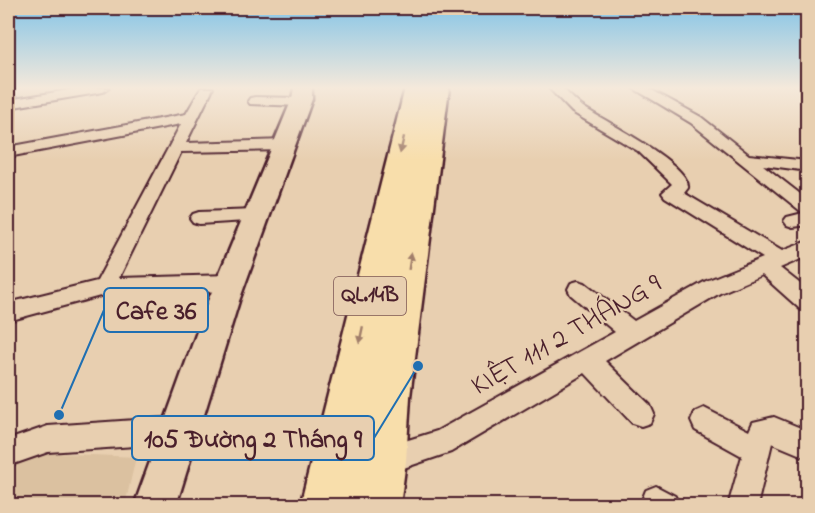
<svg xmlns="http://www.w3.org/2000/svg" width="815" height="513" viewBox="0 0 815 513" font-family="'Indie Flower',sans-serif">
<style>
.built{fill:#dbc1a0}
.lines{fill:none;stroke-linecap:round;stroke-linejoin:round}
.minor-casing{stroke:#4a1f2b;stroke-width:4}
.secondary-casing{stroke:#4a1f2b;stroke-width:5}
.trunk-casing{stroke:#4a1f2b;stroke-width:5}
.minor{fill:#e8cfb0;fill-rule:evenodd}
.secondary{fill:#e8cfb0;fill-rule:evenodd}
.trunk{fill:#f8deab;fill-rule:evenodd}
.oneway{fill:#a17e6b}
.labels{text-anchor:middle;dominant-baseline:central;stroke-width:4.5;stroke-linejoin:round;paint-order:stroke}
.shield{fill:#e8cfb0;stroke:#795453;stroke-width:1.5}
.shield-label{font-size:22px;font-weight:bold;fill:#4a1f2b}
.near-street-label{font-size:28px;fill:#4a1f2b;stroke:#e8cfb0}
.leader{fill:none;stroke:#1f6fb2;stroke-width:2}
.callout-dot{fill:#1f6fb2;stroke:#e8cfb0;stroke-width:2}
.callout{fill:#e8cfb0;stroke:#1f6fb2;stroke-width:2}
.callout-label{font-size:26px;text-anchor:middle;font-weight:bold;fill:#4a1f2b}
</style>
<rect width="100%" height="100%" fill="#e8cfb0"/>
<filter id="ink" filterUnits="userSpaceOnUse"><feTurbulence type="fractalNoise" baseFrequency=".0167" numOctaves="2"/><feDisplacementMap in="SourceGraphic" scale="12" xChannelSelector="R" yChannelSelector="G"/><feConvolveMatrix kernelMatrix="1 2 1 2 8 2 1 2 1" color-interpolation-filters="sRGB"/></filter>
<g filter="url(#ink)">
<g class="built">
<path d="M8,88H77L8,99Z"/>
<path d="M48,453L136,457L125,505H8V465Z"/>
</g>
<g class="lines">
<defs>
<g id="minor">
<path d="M81,88H109L103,92L8,108V100Z"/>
<path d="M201,88H213L186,143L284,140L292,145L284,150L181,152L119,278L230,275L237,277L240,283L237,289L230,291L104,295L8,321V303L97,281L181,124L8,157V147L186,114Z"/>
<path d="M549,88H562C569,94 576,102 583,107C601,119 692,165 688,188L684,193L782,251L808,241V256L780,268L808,290V311L800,309L762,275L720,293L605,361L650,405L654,414L650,423L641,426L632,423L585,373L451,452L383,475L373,471L369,461L373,451L437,431L615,332L571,295L568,289L571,283L578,281L585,283L634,321L706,281L763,258L665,197L662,193L672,184L638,151L572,112Z"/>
<path d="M633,88H648L701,117L749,155L808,161V171L763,165L808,200V225L793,227L787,225L784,221L787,217L803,213L691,123Z"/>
<path d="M255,97L301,98L308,102L301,106L250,104L248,101L250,98Z"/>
<path d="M256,210L262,212L265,216L262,220L199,224L193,222L190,218L193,214L199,212Z"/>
<path d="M704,408L749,431L753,422L774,417L808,431V458L772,443L757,506H728L742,456L695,430L691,421L695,412Z"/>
<path d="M179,417L188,421L192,430L188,439L179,443L48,452L8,466V440L48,426Z"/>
<path d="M656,486L675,496L679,506H644L642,500L646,490Z"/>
</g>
<path id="secondary" d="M294,88H312V99L239,301L176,506H134L208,301L292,99Z"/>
<path id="trunk" d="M405,88H427L426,94L427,88H449L410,397L406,461L400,506H350L364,430L350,506H300Z"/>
</defs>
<use href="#minor" class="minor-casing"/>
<use href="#secondary" class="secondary-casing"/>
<use href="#trunk" class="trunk-casing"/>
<use href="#minor" class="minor"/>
<use href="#secondary" class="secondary"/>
<use href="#trunk" class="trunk"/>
</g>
<defs><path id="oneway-solid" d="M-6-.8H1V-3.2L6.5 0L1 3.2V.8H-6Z" transform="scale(1.5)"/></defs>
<g class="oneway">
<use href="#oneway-solid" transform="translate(402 145) rotate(103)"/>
<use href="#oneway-solid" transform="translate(410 261) rotate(-81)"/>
<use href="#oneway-solid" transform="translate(361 335) rotate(102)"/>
</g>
</g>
<linearGradient id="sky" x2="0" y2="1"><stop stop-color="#83c4e7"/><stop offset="0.55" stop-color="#f5e9db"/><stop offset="1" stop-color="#f5e9db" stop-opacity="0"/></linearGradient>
<rect width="815" height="160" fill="url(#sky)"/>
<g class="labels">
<rect class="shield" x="334" y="277" width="72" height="38" rx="4.5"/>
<g class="shield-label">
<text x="370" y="296">QL.14B</text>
</g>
<g class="near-street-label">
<text transform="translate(567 336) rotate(-30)">KIỆT 111 2 THÁNG 9</text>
</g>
</g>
<path class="leader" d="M59 415L104 310M418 366L374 438"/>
<g class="callout-dot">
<circle cx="59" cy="415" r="6"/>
<circle cx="418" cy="366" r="6"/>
</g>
<g class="callout">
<rect x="104" y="288" width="104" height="44" rx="6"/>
<rect x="132" y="416" width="242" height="44" rx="6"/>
</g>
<g class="callout-label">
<text x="156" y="319">Cafe 36</text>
<text x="253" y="447">105 Đường 2 Tháng 9</text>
</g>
<rect width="815" height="513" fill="none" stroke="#e8cfb0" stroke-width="30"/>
<rect x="15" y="15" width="785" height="483" fill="none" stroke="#4a1f2b" stroke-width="2" filter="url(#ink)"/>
</svg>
